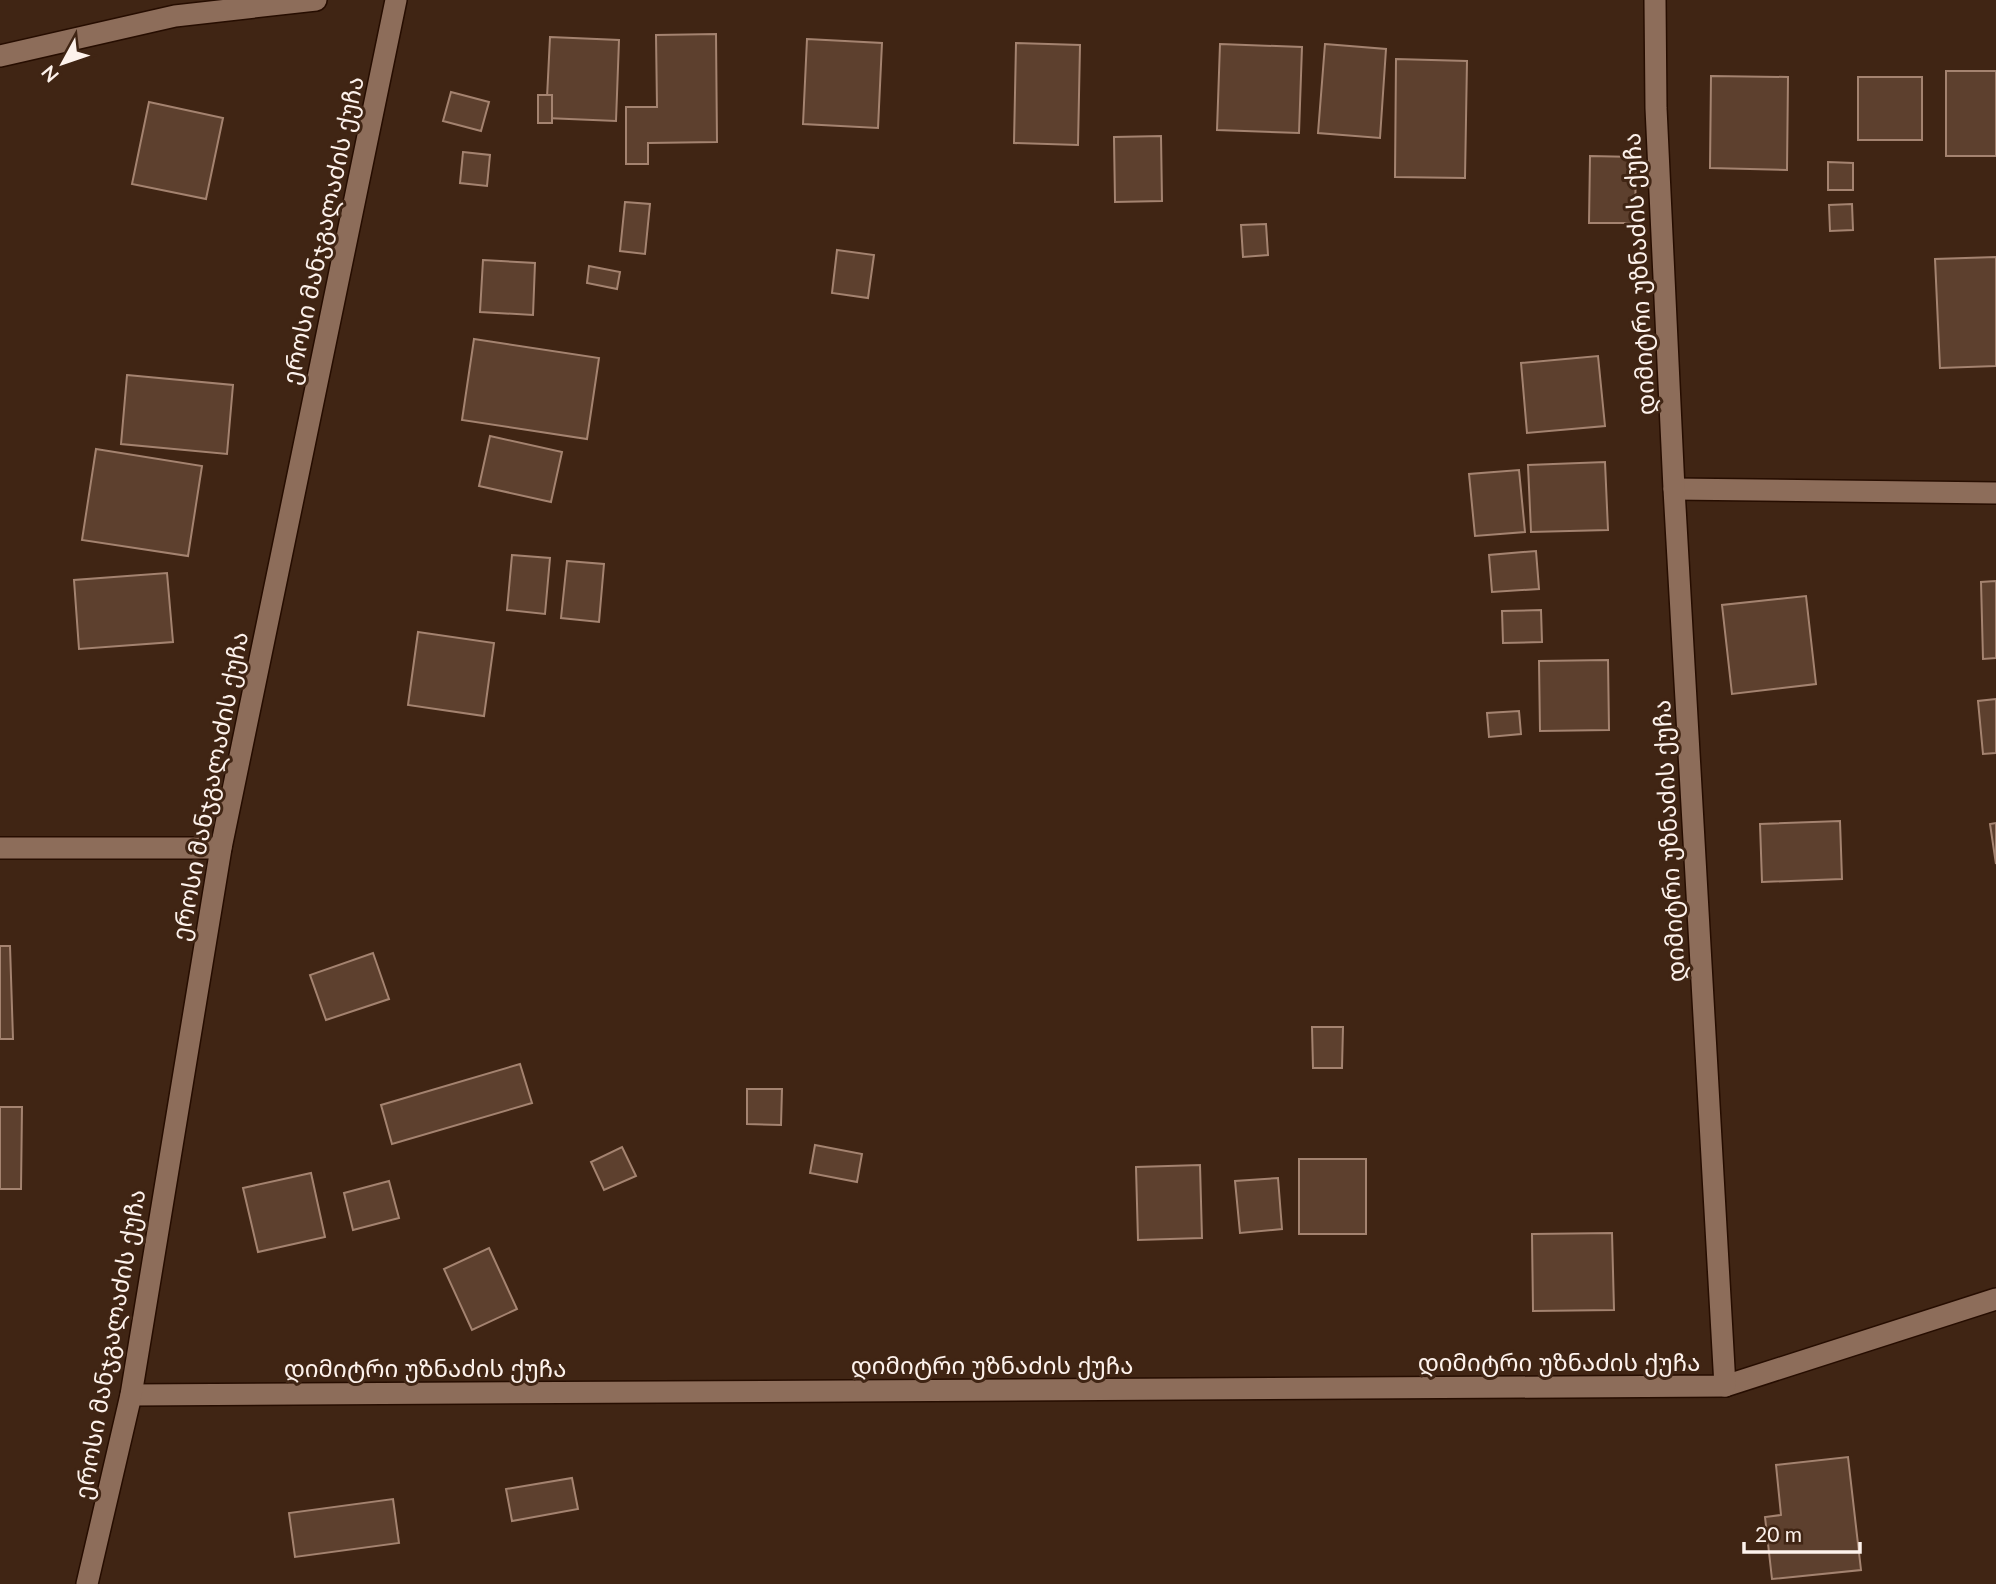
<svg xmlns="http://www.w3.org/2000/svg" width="1996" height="1584" viewBox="0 0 1996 1584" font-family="Lato,'Noto Sans Georgian',sans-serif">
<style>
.building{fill:#5d402e;stroke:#a48370;stroke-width:2}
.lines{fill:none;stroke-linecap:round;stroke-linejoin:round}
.street-casing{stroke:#260d00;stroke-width:24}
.street{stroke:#8d6d5a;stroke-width:21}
.labels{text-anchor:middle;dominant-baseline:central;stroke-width:6;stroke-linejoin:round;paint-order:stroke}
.street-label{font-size:24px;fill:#fdf2ec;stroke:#402514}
</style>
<rect width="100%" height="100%" fill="#402514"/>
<g class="building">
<path d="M716,34L717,142L648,143V164H626V107H657L656,35Z"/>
<path d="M550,37L619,40L616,121L546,118Z"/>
<path d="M807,39L882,43L878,128L803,124Z"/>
<path d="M1016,43L1080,45L1078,145L1014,143Z"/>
<path d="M1220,44L1302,47L1299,133L1217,130Z"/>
<path d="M1325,44L1386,49L1380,138L1318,133Z"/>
<path d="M1396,59L1467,61L1465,178L1395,177Z"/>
<rect x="1946" y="71" width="50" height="85"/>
<path d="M1711,76L1788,77L1787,170L1710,168Z"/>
<rect x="1858" y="77" width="64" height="63"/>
<path d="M451,92L489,102L481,131L443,121Z"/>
<rect x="538" y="95" width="14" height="28"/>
<path d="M149,102L223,118L206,199L132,184Z"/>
<path d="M1161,136L1162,201L1115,202L1114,137Z"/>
<path d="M463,152L490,155L487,186L460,183Z"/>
<path d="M1590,156L1636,157L1635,223H1589Z"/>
<path d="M1828,162L1853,163V190H1828Z"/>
<path d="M625,202L650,204L645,254L620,251Z"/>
<path d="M1852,204L1853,230L1830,231L1829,205Z"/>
<path d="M1266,224L1268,255L1243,257L1241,225Z"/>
<path d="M837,250L874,255L868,298L832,293Z"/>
<path d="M1996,257V366L1940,368L1935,259Z"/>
<path d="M483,260L535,263L533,315L480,312Z"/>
<path d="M589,266L620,272L617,289L587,283Z"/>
<path d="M474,339L599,358L587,439L462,420Z"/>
<path d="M1598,356L1605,426L1527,433L1521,363Z"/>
<path d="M127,375L233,385L227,454L121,444Z"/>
<path d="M490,436L562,452L551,502L479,486Z"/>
<path d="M96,449L202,466L188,556L82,540Z"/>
<path d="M1605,462L1608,530L1531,532L1528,465Z"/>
<path d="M1519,470L1525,532L1475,536L1469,474Z"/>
<path d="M1536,551L1539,589L1492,592L1489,555Z"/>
<path d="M512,555L550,558L545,614L507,610Z"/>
<path d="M567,561L604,564L599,622L561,618Z"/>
<path d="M167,573L173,642L79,649L74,580Z"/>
<path d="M1996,581V658L1983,659L1981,582Z"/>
<path d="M1806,596L1816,684L1732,694L1722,605Z"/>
<path d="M1541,610L1542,642L1503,643L1502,611Z"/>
<path d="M418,632L494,643L484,716L408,705Z"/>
<path d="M1608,660L1609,730L1540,731L1539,661Z"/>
<path d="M1996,699V753L1983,754L1978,701Z"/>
<path d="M1519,711L1521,734L1489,737L1487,713Z"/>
<path d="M1840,821L1842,879L1762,882L1760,824Z"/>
<path d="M1996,823V864L1990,824Z"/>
<path d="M0,946H10L13,1039H0Z"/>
<path d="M373,953L389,999L326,1020L310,975Z"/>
<path d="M1312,1027H1343L1342,1068H1313Z"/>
<path d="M520,1064L532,1103L392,1144L381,1105Z"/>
<path d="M747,1089H782L781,1125L747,1124Z"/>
<path d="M0,1107H22L21,1189H0Z"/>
<path d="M815,1145L862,1154L857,1182L810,1173Z"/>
<path d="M622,1147L636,1176L604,1190L591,1162Z"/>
<rect x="1299" y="1159" width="67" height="75"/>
<path d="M1200,1165L1202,1238L1138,1240L1136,1167Z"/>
<path d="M311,1173L325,1237L258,1252L243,1188Z"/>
<path d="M1278,1178L1282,1229L1240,1233L1235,1181Z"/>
<path d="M389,1181L399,1218L353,1230L344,1193Z"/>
<path d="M1612,1233L1614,1310L1533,1311L1532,1234Z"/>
<path d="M489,1248L517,1309L472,1330L444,1269Z"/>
<path d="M1848,1457L1861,1570L1772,1579L1765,1517L1781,1515L1776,1465Z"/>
<path d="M572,1478L578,1509L512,1521L506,1489Z"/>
<path d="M393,1499L399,1543L295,1557L289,1513Z"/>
</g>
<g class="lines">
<defs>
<g id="street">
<path d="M0,56L175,16L316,0"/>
<path d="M1674,489L1996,493"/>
<path d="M0,848H221"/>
<path d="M1725,1386L1996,1299"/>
<path d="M131,1395L1725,1386L1674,489L1656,108L1655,0"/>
<path d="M87,1584L131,1395L221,848L396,0"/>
</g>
</defs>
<use href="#street" class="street-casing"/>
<use href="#street" class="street"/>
</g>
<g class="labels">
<g class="street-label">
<text transform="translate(322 230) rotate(-78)">ეროსი მანჯგალაძის ქუჩა</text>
<text transform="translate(1638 274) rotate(-93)">დიმიტრი უზნაძის ქუჩა</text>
<text transform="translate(209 786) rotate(-79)">ეროსი მანჯგალაძის ქუჩა</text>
<text transform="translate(1668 841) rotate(-93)">დიმიტრი უზნაძის ქუჩა</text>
<text transform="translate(109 1344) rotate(-80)">ეროსი მანჯგალაძის ქუჩა</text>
<text x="1559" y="1361">დიმიტრი უზნაძის ქუჩა</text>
<text x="992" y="1364">დიმიტრი უზნაძის ქუჩა</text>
<text x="425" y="1367">დიმიტრი უზნაძის ქუჩა</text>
</g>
</g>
<g transform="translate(63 63) rotate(230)" stroke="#402514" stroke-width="5" paint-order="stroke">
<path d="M0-5L12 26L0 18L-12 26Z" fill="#fdf2ec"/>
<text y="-10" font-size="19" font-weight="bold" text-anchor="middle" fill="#fdf2ec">N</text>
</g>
<path d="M1744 1542v10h116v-10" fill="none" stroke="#fdf2ec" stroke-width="3.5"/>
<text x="1755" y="1542" font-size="21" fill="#fdf2ec" stroke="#402514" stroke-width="5" paint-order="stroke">20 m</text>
</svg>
